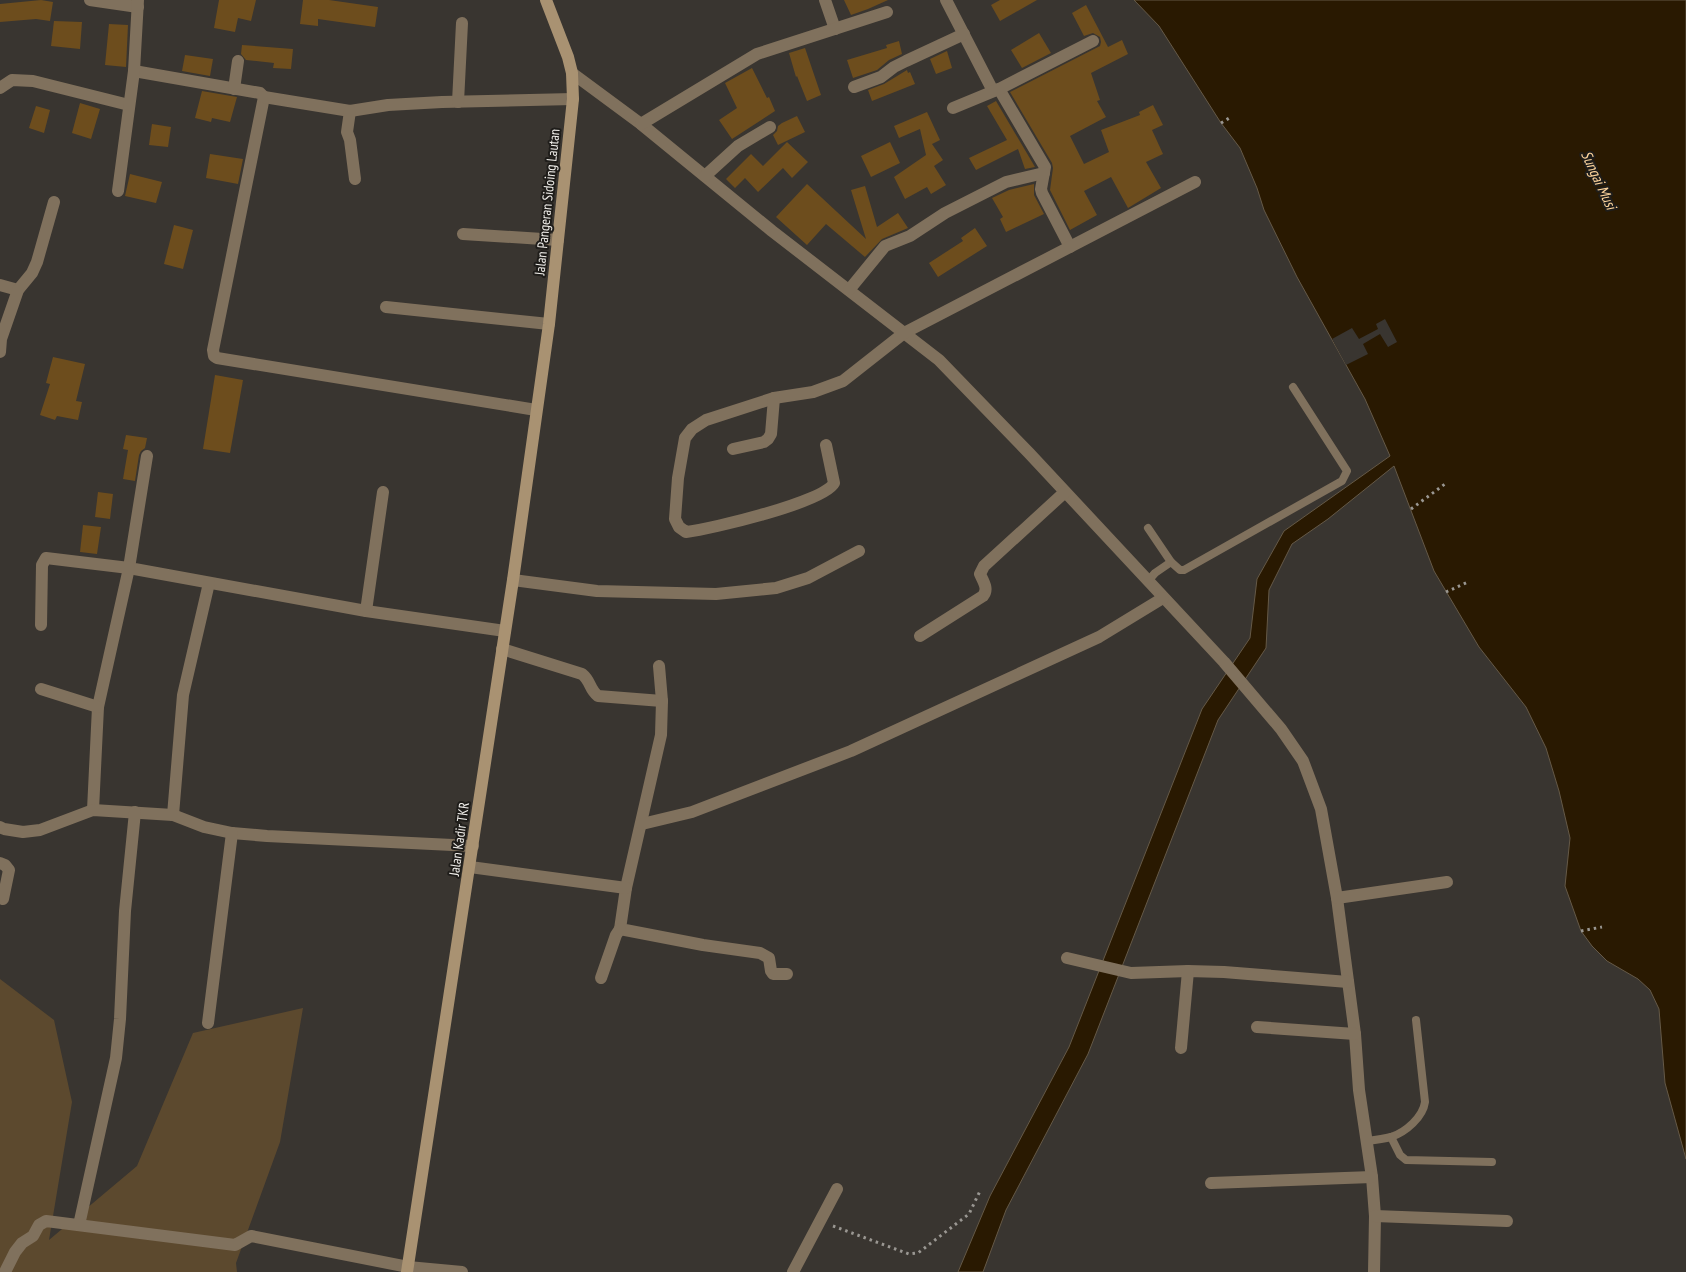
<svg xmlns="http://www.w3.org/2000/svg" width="1686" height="1272" viewBox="0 0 1686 1272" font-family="'PT Sans Narrow',sans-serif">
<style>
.green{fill:#5c492e}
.water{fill:#291901;stroke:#655947}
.pier{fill:#393530}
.building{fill:#6d4d1d}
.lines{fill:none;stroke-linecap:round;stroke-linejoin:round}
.path{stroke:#9a9792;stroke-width:3;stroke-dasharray:2.5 4;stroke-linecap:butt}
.lane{stroke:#80715d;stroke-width:8}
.street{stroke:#80715d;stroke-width:12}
.secondary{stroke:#a99272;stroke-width:12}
.labels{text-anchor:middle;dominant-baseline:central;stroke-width:4;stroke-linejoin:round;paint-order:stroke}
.street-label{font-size:14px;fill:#f1efeb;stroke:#1f1d1a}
.water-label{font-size:15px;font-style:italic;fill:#fdd49c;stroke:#1f1d1a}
</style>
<rect width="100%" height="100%" fill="#393530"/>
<path class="green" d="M0,979L54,1020L72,1102L49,1240L137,1166L193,1033L303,1008L280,1142L236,1263L237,1272H0Z"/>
<path class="water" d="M1134,0H1686V1159L1665,1083L1659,1009L1650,990L1638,979L1607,961L1592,946L1581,931L1565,886L1570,838L1559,791L1546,748L1526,707L1479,647L1434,571L1394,466L1328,519L1292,544L1269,590L1266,648L1218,720L1088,1054L1006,1210L983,1272H958L990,1196L1069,1047L1202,709L1250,638L1257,579L1284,531L1390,456L1365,399L1297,277L1264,210L1257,188L1240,148L1221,123L1159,26Z"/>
<path class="pier" d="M1385,319L1397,342L1388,347L1380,334L1363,344L1368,354L1346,365L1332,339L1352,328L1359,339L1378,329L1376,324Z"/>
<g class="building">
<path d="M41,0L53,2L50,21L36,19L0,22V4Z"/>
<path d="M219,0H256L251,21L238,18L235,32L214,28Z"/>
<path d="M303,0H329L378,7L375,27L318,19V26L300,24Z"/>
<path d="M844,0H888L868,9L851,15Z"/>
<path d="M1000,0H1037L1000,21L991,5Z"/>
<path d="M1086,5L1108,47L1122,40L1128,54L1091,73L1100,100L1097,101L1106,117L1070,136L1084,164L1109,152L1101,130L1140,115L1139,112L1153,105L1163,125L1152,130L1163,154L1146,162L1161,188L1128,208L1111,177L1084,191L1097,215L1070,230L1050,190L1053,168L1052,163L1010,92L1100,46L1101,42L1100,37L1093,33L1084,36L1072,13Z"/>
<path d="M54,21L82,22L80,49L51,46Z"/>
<path d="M109,24L128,25L126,67L105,65Z"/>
<path d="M1039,33L1051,53L1022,68L1011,50Z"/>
<path d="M899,41L902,54L889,60L877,70L853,78L847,60L887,48L886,45Z"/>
<path d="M242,45L293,49L291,69L273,68L274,63L246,60L241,54Z"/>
<path d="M805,48L821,95L807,101L797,76L796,77L789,53Z"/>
<path d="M947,51L952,68L936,74L930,59Z"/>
<path d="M185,55L213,59L210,76L182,71Z"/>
<path d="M752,68L767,98L769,97L775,111L732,139L719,120L737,108L725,83Z"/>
<path d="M907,70L908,73L910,72L915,84L872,101L868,90L884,84Z"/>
<path d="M202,91L237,97L230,122L212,118L211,122L195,118Z"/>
<path d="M996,101L1035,167L1025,169L1018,149L976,170L969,158L1007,140L987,106Z"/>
<path d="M80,103L100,109L91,139L72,133Z"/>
<path d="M36,106L50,110L44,133L29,128Z"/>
<path d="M927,112L940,140L932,144L943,160L934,166L946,185L931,194L927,187L905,199L894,177L926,155L920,129L899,138L894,126Z"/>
<path d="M797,116L805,132L778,145L773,135L777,131L778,126L782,123Z"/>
<path d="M152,124L171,127L168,147L149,145Z"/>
<path d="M787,142L808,162L792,178L783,168L758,192L745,178L735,188L726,179L751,154L763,166Z"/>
<path d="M890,142L900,163L871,177L861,156Z"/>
<path d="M210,154L243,159L238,184L206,178Z"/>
<path d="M130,174L162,182L156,203L125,196Z"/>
<path d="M807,184L866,239L851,190L865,186L877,227L898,213L908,228L882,239L865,257L826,224L807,245L776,217Z"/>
<path d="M1034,184V195L1044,214L1006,232L1000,219L1003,217L992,198L1009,190Z"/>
<path d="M174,225L193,230L183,269L164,264Z"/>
<path d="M975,228L987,246L938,277L929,263L963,241L961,238Z"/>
<path d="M53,357L85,364L76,401L82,402L78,420L57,416L55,420L40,415L50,384L46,383Z"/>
<path d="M215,375L243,380L230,453L203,449Z"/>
<path d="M126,435L147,438L145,448L141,451L139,455L135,481L123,479L128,450L123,449Z"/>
<path d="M98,492L113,494L110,519L95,517Z"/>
<path d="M83,525L101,527L97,554L80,552Z"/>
</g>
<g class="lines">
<g class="path">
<path d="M1221,123L1231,117"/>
<path d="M1411,509L1445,484"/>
<path d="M1446,592L1468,582"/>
<path d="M1581,931L1602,927"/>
<path d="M833,1226L909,1254L918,1253L969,1214L980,1191"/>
</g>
<g class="lane">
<path d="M1148,528L1171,562L1155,573L1148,581"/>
<path d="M1171,562L1180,570H1184L1342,481L1347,471L1293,387"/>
<path d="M1391,1137L1400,1155L1406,1160L1492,1162"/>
<path d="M1367,1141C1375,1140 1383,1139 1391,1137C1406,1132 1423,1117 1425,1102L1416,1020"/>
</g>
<g class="street">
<path d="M90,0L138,7"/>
<path d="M825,0L835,29"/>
<path d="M946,0L993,91"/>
<path d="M134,71L260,93L264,97L213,350L214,356L217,358L536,410"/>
<path d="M572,73L641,124L772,231L939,360L1029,453L1224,662L1281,729L1303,761L1321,809L1337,898L1355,1034L1359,1090L1372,1177L1375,1216L1374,1272"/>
<path d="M854,87L881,77L894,67L906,61L964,34"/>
<path d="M0,88L12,80L33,81L129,105"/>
<path d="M234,89L238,61"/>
<path d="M999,89L1045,167L1041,189L1042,193L1070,247"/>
<path d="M264,97L350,111L388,105L442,102L573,99"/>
<path d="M458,102L462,23"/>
<path d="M953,108L999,89L1093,41"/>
<path d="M350,111L347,132L350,140L355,179"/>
<path d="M641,124L757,54L887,12"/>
<path d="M705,176L738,146L770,127"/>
<path d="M118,191L134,71L138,0"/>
<path d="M463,234L558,240"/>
<path d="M0,285L18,290"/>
<path d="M849,290L885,246L910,236L945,213L1006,182L1044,173"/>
<path d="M386,307L549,324"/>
<path d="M0,352L1,339L18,290L32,273L37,262L54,202"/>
<path d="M826,445L834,483C825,502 711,529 686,532L679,527L675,519L678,478L685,438L692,429L706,420L774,398L813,392L843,381L904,333L1195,182"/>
<path d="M733,449L764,442L768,439L771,434L774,398"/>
<path d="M147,456L129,568L366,611L505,631"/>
<path d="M513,580L597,591L716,594L776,588L808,578L859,551"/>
<path d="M366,611L383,492"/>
<path d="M41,625L42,565L46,558L129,568L98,707L93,810"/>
<path d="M920,636L983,596C989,589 983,581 980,574L984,566L1065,492"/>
<path d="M502,649L582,674C591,681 589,689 598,696L662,701"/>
<path d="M659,666L662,701L661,735L626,888L620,929L703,945L760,953L769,958L771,971L773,974H787"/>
<path d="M41,689L98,707"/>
<path d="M173,815L183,695L209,583"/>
<path d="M642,824L692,812L851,751L1099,637L1163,598"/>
<path d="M0,827L4,829L23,832L40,830L93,810L173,815L204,827L232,833L267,836L473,846"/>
<path d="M0,863L5,865L9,870L3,899"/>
<path d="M470,867L626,888"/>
<path d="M1337,898L1447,882"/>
<path d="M1067,958L1131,973L1188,971L1224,972L1348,982"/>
<path d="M601,978L616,935L620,929"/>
<path d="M208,1023L232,833"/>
<path d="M1257,1027L1355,1034"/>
<path d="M1181,1048L1188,971"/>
<path d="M1211,1183L1372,1177"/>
<path d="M1375,1216L1507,1221"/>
<path d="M79,1225L116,1058L120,1019L125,911L135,812"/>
<path d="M5,1272L15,1252L22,1243L33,1236L39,1225L46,1221L235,1245L251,1236L408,1267L462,1272"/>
<path d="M793,1272L837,1189"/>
</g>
<path class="secondary" d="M407,1272L513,580L549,324L573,99L572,73L568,57L546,0"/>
</g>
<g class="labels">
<g class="street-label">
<text transform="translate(547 202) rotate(-84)">Jalan Pangeran Sidoing Lautan</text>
<text transform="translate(459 839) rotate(-82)">Jalan Kadir TKR</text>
</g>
<g class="water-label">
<text transform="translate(1599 180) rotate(65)">Sungai Musi</text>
</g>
</g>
</svg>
